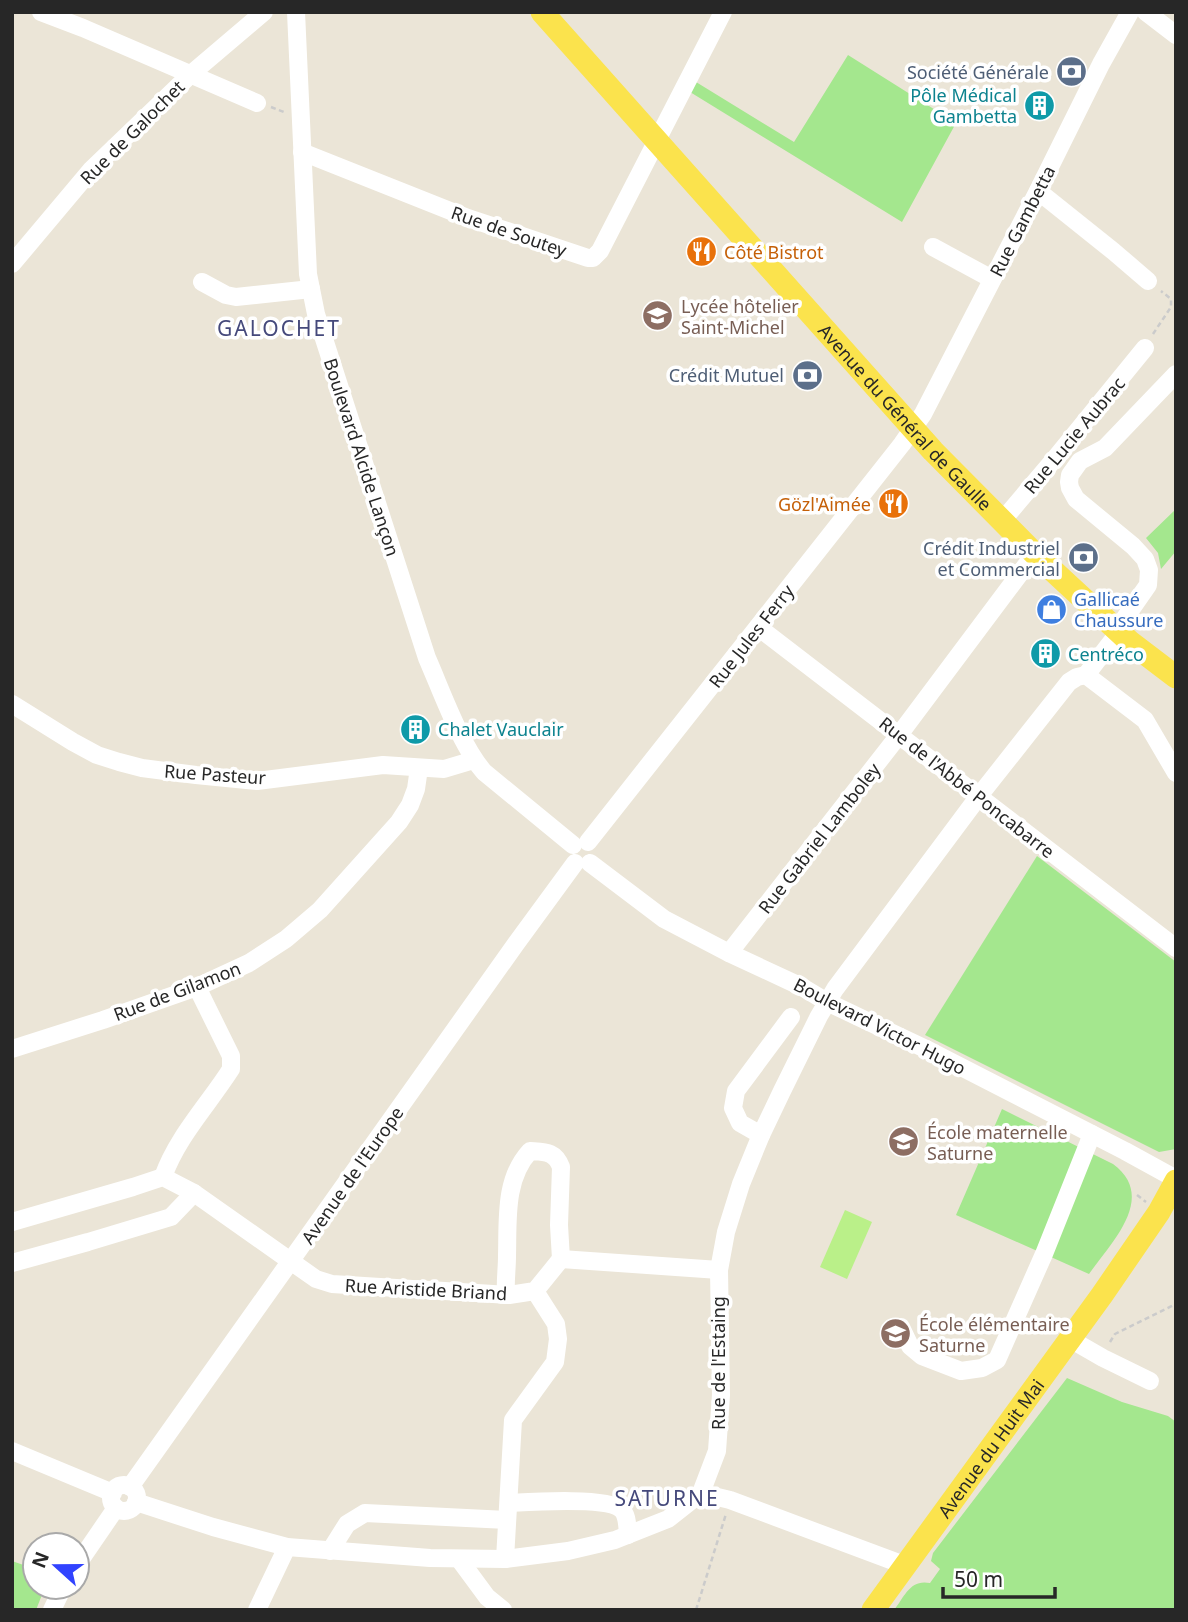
<svg xmlns="http://www.w3.org/2000/svg" width="1188" height="1622" viewBox="0 0 1188 1622" font-family="'Noto Sans',sans-serif">
<style>
.green{fill:#a4e78e}
.pitch{fill:#baf089}
.lines{fill:none;stroke-linecap:round;stroke-linejoin:round}
.path{stroke:#cbcbcb;stroke-width:2.5;stroke-dasharray:5 3.5;stroke-linecap:butt}
.minor{stroke:#fff;stroke-width:18}
.major{stroke:#fbe34d;stroke-width:23}
.labels{text-anchor:middle;dominant-baseline:central;stroke-width:7;stroke-linejoin:round;paint-order:stroke}
.service-label{font-size:18px;fill:#4e5e75;stroke:#fff;text-anchor:end}
.culture-label{font-size:18px;fill:#0d838f;stroke:#fff;text-anchor:start}
.street-label{font-size:18px;fill:#272727;stroke:#fff}
.food-label{font-size:18px;fill:#c56008;stroke:#fff;text-anchor:start}
.education-label{font-size:18px;fill:#785e54;stroke:#fff;text-anchor:start}
.shop-label{font-size:18px;fill:#366cbe;stroke:#fff;text-anchor:start}
.quarter-label{font-size:21px;letter-spacing:2px;fill:#45497b;stroke:#fff}
</style>
<rect width="100%" height="100%" fill="#ebe5d7"/>
<g class="green">
<path d="M848,55L956,123L902,222L690,92L696,82L794,142Z"/>
<path d="M1176,509V551L1161,569L1158,553L1146,538Z"/>
<path d="M1037,856L1176,962V1149L1159,1152L925,1035Z"/>
<path d="M1002,1109L1113,1164C1158,1197 1111,1243 1089,1274L956,1215Z"/>
<path d="M1067,1378L1122,1402L1168,1416L1176,1422V1610H894C905,1596 910,1579 930,1583L940,1569L931,1561L933,1553Z"/>
<path d="M12,1561L35,1569V1587H45L36,1610H12Z"/>
</g>
<path class="pitch" d="M845,1210L872,1222L847,1279L820,1267Z"/>
<g class="lines">
<g class="path">
<path d="M271,107L284,112"/>
<path d="M1153,334L1171,307V299L1161,291"/>
<path d="M1137,1195L1146,1202"/>
<path d="M1110,1342L1115,1334L1176,1304"/>
<path d="M696,1610L726,1514"/>
</g>
<g class="minor">
<path d="M41,12L83,28L257,103"/>
<path d="M296,12L308,274L316,314L427,658C442,692 460,744 484,772L573,845"/>
<path d="M1146,12L1176,35"/>
<path d="M302,152L468,218L588,258H593L600,251L723,12"/>
<path d="M1038,191L1113,251L1148,281"/>
<path d="M933,247L992,279"/>
<path d="M12,264L91,170L191,74L264,12"/>
<path d="M202,282L226,295L236,297L311,289"/>
<path d="M1002,521L1057,456L1145,348"/>
<path d="M758,627L1176,948"/>
<path d="M1086,675L1119,632L1125,618L1148,585L1149,570L1145,559L1133,546L1076,499L1070,488L1069,482L1070,475L1080,461L1105,448L1176,374"/>
<path d="M1086,675L1145,720L1176,773"/>
<path d="M12,704L73,742L97,755L119,762L142,768L196,775L257,781L383,765L444,769L474,760"/>
<path d="M588,842L902,444L923,414L1038,191L1101,64L1130,12"/>
<path d="M590,863L664,919L729,953L802,987L827,1002L930,1051L1125,1151L1176,1179"/>
<path d="M729,953L899,735L1027,564L1036,555"/>
<path d="M12,1049L103,1020L197,987L249,963L286,939L320,910L399,822L410,805L416,789L419,768"/>
<path d="M761,1135L740,1123L733,1108L736,1091L791,1017"/>
<path d="M163,1177C177,1137 208,1105 231,1069V1056L197,987"/>
<path d="M12,1222L133,1187L163,1177L194,1193L316,1279L332,1284L509,1295L535,1291L561,1259"/>
<path d="M561,1259L719,1270"/>
<path d="M12,1263L88,1242L171,1217L194,1193"/>
<path d="M506,1295C505,1282 507,1269 507,1256C508,1220 504,1179 530,1151C545,1152 555,1151 561,1167L559,1225L561,1259"/>
<path d="M901,1327L910,1346L922,1356L961,1371L982,1368L997,1360L1044,1254L1092,1134"/>
<path d="M1070,1339L1103,1358L1150,1381"/>
<path d="M12,1451L113,1493"/>
<circle cx="124" cy="1498" r="13"/>
<path d="M130,1487L515,945L575,863"/>
<path d="M701,1493L730,1500L904,1565"/>
<path d="M136,1502L213,1527L287,1547L430,1558L505,1559L568,1551L615,1540L668,1519L701,1493L717,1451L721,1395L719,1270L726,1232L741,1184L761,1135L782,1091L819,1016L835,989L979,796L1069,682L1077,677L1086,675"/>
<path d="M509,1503C529,1502 606,1497 621,1509C628,1515 627,1526 628,1535"/>
<path d="M330,1551L347,1524L365,1513L507,1520"/>
<path d="M459,1559L487,1597L503,1610"/>
<path d="M505,1559L513,1420L555,1362L558,1339L556,1324L535,1291"/>
<path d="M77,1565L116,1508"/>
<path d="M52,1610L63,1587"/>
<path d="M257,1610L287,1547"/>
</g>
<g class="major">
<path id="s1" d="M542,12L933,451L1036,555L1130,642L1176,677"/>
<path id="s2" d="M873,1610L1102,1295L1159,1212L1176,1181"/>
</g>
</g>
<defs>
<symbol id="bank-disc" viewBox="-11 -11 22 22"><circle r="9.5" fill="#5c6f8a" stroke="#fff"/><path d="M-6-4H6V4H-6ZM0-2.3a2.3 2.3 0 1 0 0 4.6a2.3 2.3 0 1 0 0-4.6Z" fill="#fff"/></symbol>
<symbol id="building-disc" viewBox="-11 -11 22 22"><circle r="9.5" fill="#0f9aa8" stroke="#fff"/><path d="M-4-6H4V6H1V3H-1V6H-4ZM-2.5-4.3h1.7v1.8h-1.7ZM.8-4.3h1.7v1.8H.8ZM-2.5-1h1.7V.8h-1.7ZM.8-1h1.7V.8H.8Z" fill="#fff"/></symbol>
<symbol id="restaurant-disc" viewBox="-11 -11 22 22"><circle r="9.5" fill="#e8710a" stroke="#fff"/><path d="M-5-6h1v4h1v-4h1v4h1v-4h1v5L-1.5 .5V6h-2V.5L-5-1ZM5-6V6H3V1.5H1.5Q1.5-4 5-6Z" fill="#fff"/></symbol>
<symbol id="school-disc" viewBox="-11 -11 22 22"><circle r="9.5" fill="#8d6e63" stroke="#fff"/><path d="M0-5L7-2L0 1L-7-2ZM-4 1L0 2.5L4 1V4Q0 6-4 4Z" fill="#fff"/></symbol>
<symbol id="shop-disc" viewBox="-11 -11 22 22"><circle r="9.5" fill="#3f7fe0" stroke="#fff"/><path d="M-5-2.5h2.3a2.7 3.5 0 0 1 5.4 0H5L5.5 6h-11ZM-1.5-2.5h3a1.5 2.3 0 0 0-3 0Z" fill="#fff"/></symbol>
</defs>
<g fill-rule="evenodd">
<use href="#bank-disc" x="1054" y="54" width="35" height="35"/>
<use href="#building-disc" x="1022" y="88" width="35" height="35"/>
<use href="#restaurant-disc" x="684" y="234" width="35" height="35"/>
<use href="#school-disc" x="640" y="298" width="35" height="35"/>
<use href="#bank-disc" x="790" y="358" width="35" height="35"/>
<use href="#restaurant-disc" x="876" y="486" width="35" height="35"/>
<use href="#bank-disc" x="1066" y="540" width="35" height="35"/>
<use href="#shop-disc" x="1034" y="592" width="35" height="35"/>
<use href="#building-disc" x="1028" y="636" width="35" height="35"/>
<use href="#building-disc" x="398" y="712" width="35" height="35"/>
<use href="#school-disc" x="886" y="1124" width="35" height="35"/>
<use href="#school-disc" x="878" y="1316" width="35" height="35"/>
</g>
<g class="labels">
<g class="service-label">
<text x="1049" y="72">Société Générale</text>
<text x="784" y="375">Crédit Mutuel</text>
<text x="1060" y="548">Crédit Industriel<tspan x="1060" dy="21">et Commercial</tspan></text>
</g>
<g class="culture-label">
<text x="1017" y="95" text-anchor="end">Pôle Médical<tspan x="1017" dy="21">Gambetta</tspan></text>
<text x="1068" y="654">Centréco</text>
<text x="438" y="729">Chalet Vauclair</text>
</g>
<g class="street-label">
<text transform="translate(132 132) rotate(-45)">Rue de Galochet</text>
<text transform="translate(1022 221) rotate(-63)">Rue Gambetta</text>
<text transform="translate(509 231) rotate(19)">Rue de Soutey</text>
<text stroke="none"><textPath href="#s1" startOffset="544">Avenue du Général de Gaulle</textPath></text>
<text transform="translate(1074 435) rotate(-50)">Rue Lucie Aubrac</text>
<text transform="translate(362 457) rotate(72)">Boulevard Alcide Lançon</text>
<text transform="translate(751 636) rotate(-52)">Rue Jules Ferry</text>
<text transform="translate(215 774) rotate(4)">Rue Pasteur</text>
<text transform="translate(967 787) rotate(38)">Rue de l'Abbé Poncabarre</text>
<text transform="translate(819 838) rotate(-52)">Rue Gabriel Lamboley</text>
<text transform="translate(177 991) rotate(-21)">Rue de Gilamon</text>
<text transform="translate(880 1026) rotate(27)">Boulevard Victor Hugo</text>
<text transform="translate(352 1175) rotate(-55)">Avenue de l'Europe</text>
<text transform="translate(426 1289) rotate(3)">Rue Aristide Briand</text>
<text transform="translate(718 1363) rotate(-90)">Rue de l'Estaing</text>
<text stroke="none"><textPath href="#s2" startOffset="200">Avenue du Huit Mai</textPath></text>
</g>
<g class="food-label">
<text x="724" y="252">Côté Bistrot</text>
<text x="871" y="504" text-anchor="end">Gözl'Aimée</text>
</g>
<g class="education-label">
<text x="681" y="306">Lycée hôtelier<tspan x="681" dy="21">Saint-Michel</tspan></text>
<text x="927" y="1132">École maternelle<tspan x="927" dy="21">Saturne</tspan></text>
<text x="919" y="1324">École élémentaire<tspan x="919" dy="21">Saturne</tspan></text>
</g>
<g class="shop-label">
<text x="1074" y="599">Gallicaé<tspan x="1074" dy="21">Chaussure</tspan></text>
</g>
<g class="quarter-label">
<text x="279" y="328">GALOCHET</text>
<text x="667" y="1498">SATURNE</text>
</g>
</g>
<rect width="1188" height="1622" fill="none" stroke="#272727" stroke-width="28"/>
<g transform="translate(56 1566) rotate(291)"><circle r="33" fill="#ffffff" stroke="#a9a9a9" stroke-width="2"/>
<path d="M0-5L12 26L0 18L-12 26Z" fill="#3143ff"/>
<text y="-10" font-size="19" font-weight="bold" text-anchor="middle" fill="#272727">N</text>
</g>
<path d="M943 1587v10h112v-10" fill="none" stroke="#272727" stroke-width="3.5"/>
<text x="954" y="1587" font-size="21" fill="#272727" stroke="#ffffff" stroke-width="5" paint-order="stroke">50 m</text>
</svg>
